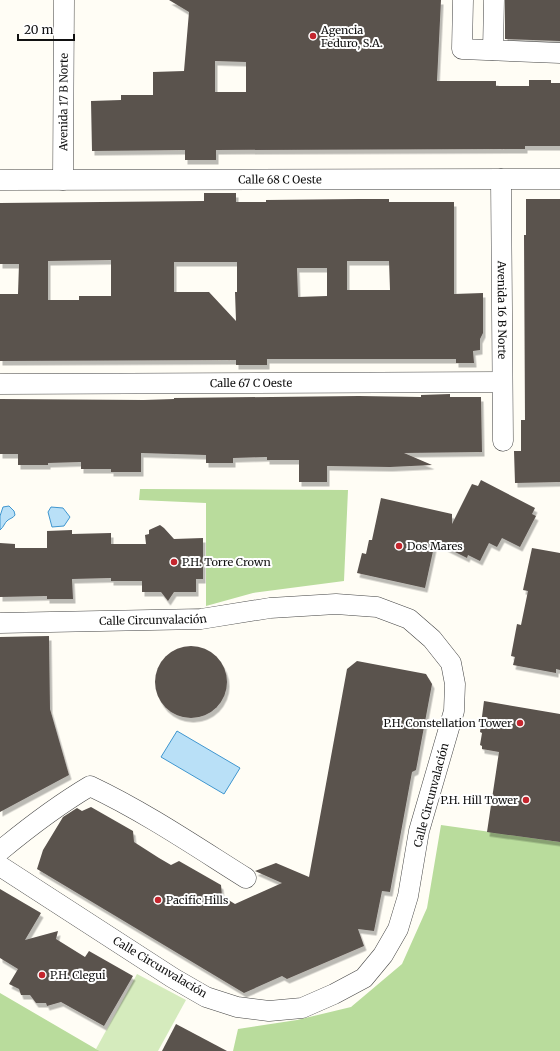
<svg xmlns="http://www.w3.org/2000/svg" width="560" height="1051" viewBox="0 0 560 1051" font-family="Merriweather,serif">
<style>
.green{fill:#d5ebbd}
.forest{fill:#b9dc9c}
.water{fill:#b9e0f7;stroke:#3f96cf}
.building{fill:#5a524d;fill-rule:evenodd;filter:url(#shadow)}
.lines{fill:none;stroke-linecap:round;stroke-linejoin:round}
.minor-casing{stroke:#444;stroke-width:21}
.minor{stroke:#fff;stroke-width:20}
.poi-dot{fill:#c4262e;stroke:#fff;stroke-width:1.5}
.labels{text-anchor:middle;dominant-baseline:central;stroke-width:4;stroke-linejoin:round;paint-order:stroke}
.poi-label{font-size:11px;fill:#111;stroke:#fff;text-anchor:start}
.street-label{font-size:11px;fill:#111;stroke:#fff}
</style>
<defs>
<filter id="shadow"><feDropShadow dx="2.5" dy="4.5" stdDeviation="0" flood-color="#0004"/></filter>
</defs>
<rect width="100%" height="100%" fill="#fffdf5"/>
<path class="green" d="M137,974L186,1000L158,1051H100L96,1049Z"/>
<g class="forest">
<path d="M140,489L348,490L344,581L253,593L206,606V503L139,500Z"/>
<path d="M441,825L560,842V1051H233L238,1029L297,1020L351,1007L402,964L427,908Z"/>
<path d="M0,993L96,1049L100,1051H0Z"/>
</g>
<g class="water">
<path d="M9,506L14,511L15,515C13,518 11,518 8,520C4,523 4,527 0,530V516L3,507Z"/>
<path d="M51,507L63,508L70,517L64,526L52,527L48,512Z"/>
<path d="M177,731L240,768L224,794L161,757Z"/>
</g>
<g class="building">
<path d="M169,0H441L437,81H496V86H529V80H551V83H560V146H525V149L216,150V160H185V150L92,151L91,101L121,100V95H153V72L184,71L189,12ZM215,61L246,62V92H215Z"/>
<path d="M505,0H560V41L505,39Z"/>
<path d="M204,193H236V202H266V200L359,199H389V202H454V294L483,293V333L480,339V350L473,351L474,363H456V359H267V365H236V360L0,361V294H18L19,264H0V203L204,201ZM111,260V296H79V300H48V261ZM347,261H389L390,290H347ZM174,262H237V292H235L236,321L209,292H174ZM297,268H327V296L298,297Z"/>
<path d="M526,199H560V482L515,483L514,451H521V420H525L524,235H526Z"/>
<path d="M450,394V397H481L482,452L404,453L432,465L390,467L327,466V482H299V460H267V457L233,458V463H206V455L141,453V472H111V469H81V462L48,463V465H18V454H0V399L144,400L174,399V398L359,396L421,397V395Z"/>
<path d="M481,480L535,508L532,514L536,516L520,547L502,538L497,547L489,543L480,561L468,555L467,558L435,542L425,588L357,573L362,553L366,554L369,540H372L381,498L452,514V524L472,484L478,486Z"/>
<path d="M160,525L164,528L174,539L203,538V579H196V592H174L168,601L161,592H142V581H111V578L72,579L73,599H47V596L0,597V543L15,544V548H47V531L72,530V534L111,533V544H146L145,535L149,534V530Z"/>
<path d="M532,548L560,553V670L556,669V673L513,665L515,657L511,656L517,624L521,625L528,591L523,590Z"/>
<path d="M49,636L50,709L69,775L0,812V637Z"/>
<circle cx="191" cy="682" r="36"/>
<path d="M357,661L426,674L432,684L416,770L412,772L390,892L382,891L374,931L358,929L364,946L287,979L282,976L244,993L37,869L43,850L63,817L77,808L82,811L91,807L133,831L134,842L159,858L171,865L179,861L221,885L222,896L235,904L282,883L255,871L276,863L309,877L347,669Z"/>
<path d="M484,701L560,714V842L487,832L499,752L482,749V746L480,745L482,733L480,732Z"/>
<path d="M0,889L41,913L25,940L58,931L56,939L85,957L89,951L133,976L104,1026L61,1002L47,1006L46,1003H36L30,995H21L19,989L9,984L18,969L0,958Z"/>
<path d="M176,1024L227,1051H162Z"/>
</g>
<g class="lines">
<defs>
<g id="minor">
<path d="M463,0L462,49L560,53"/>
<path d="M493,50L494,0"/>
<path id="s1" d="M501,179L503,441"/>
<path id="s2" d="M0,180L560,179"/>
<path id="s3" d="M63,180L64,0"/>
<path id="s4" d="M0,384L502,382"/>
<path id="s5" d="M0,623L201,619L270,608L336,604L377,607L409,619L432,639L451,663L455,684L454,711L419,831L408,896L398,929L383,955L364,978L334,994L302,1008L269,1011L237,1007L206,997L173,978L0,866"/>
<path d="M0,851C29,827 58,805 90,786C145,812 195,846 246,878"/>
</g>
</defs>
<use href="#minor" class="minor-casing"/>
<use href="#minor" class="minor"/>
</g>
<g class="poi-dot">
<circle cx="313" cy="36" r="4"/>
<circle cx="399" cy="546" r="4"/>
<circle cx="174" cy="562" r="4"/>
<circle cx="520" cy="723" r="4"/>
<circle cx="526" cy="800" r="4"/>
<circle cx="158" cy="900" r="4"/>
<circle cx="42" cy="975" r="4"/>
</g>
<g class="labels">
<g class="poi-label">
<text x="321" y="30">Agencia<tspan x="321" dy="13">Feduro, S.A.</tspan></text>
<text x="407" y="546">Dos Mares</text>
<text x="182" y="562">P.H. Torre Crown</text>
<text x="512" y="723" text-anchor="end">P.H. Constellation Tower</text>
<text x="518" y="800" text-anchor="end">P.H. Hill Tower</text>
<text x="166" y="900">Pacific Hills</text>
<text x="50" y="975">P.H. Clegui</text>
</g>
<g class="street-label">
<text stroke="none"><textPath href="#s3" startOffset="78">Avenida 17 B Norte</textPath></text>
<text stroke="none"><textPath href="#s2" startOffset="280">Calle 68 C Oeste</textPath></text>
<text stroke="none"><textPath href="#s1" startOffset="131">Avenida 16 B Norte</textPath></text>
<text stroke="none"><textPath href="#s4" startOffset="251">Calle 67 C Oeste</textPath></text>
<text stroke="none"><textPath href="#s5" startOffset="153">Calle Circunvalación</textPath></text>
<text transform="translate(431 795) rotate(-75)">Calle Circunvalación</text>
<text transform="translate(160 967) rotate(31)">Calle Circunvalación</text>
</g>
</g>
<path d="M18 34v6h56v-6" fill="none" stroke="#111111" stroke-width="2"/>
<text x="24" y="34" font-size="12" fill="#111111" stroke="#ffffff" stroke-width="3" paint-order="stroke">20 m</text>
</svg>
